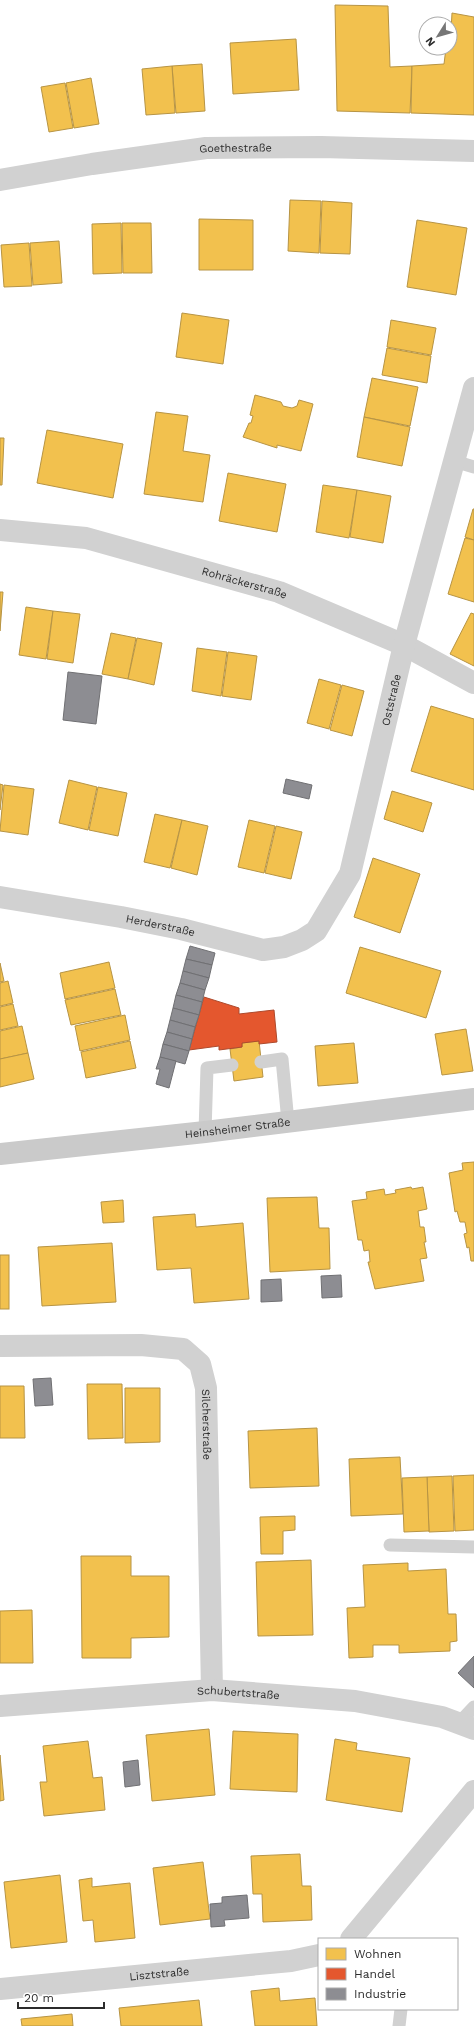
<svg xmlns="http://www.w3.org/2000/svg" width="474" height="2026" viewBox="0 0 474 2026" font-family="'Work Sans',sans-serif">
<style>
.homes{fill:#f2c14e;stroke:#b79444}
.shops{fill:#e4572e;stroke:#ad4a2d}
.industry{fill:#8d8d92;stroke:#707073}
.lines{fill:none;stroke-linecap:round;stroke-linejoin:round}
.lane{stroke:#d1d1d1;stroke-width:13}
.street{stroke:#d1d1d1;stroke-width:22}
.secondary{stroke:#cacaca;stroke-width:22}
.labels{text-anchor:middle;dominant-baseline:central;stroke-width:4;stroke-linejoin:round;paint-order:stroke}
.street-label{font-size:11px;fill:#2c2c2c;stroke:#fff}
</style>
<rect width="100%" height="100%" fill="#fff"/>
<g class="homes">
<path d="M335,5L388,6L390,67L412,66L410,113L337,111Z"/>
<path d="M452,13L474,17V115L411,113L412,66L444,64L446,48H450Z"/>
<path d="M296,39L299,90L233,94L230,43Z"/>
<path d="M202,64L205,111L176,113L172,66Z"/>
<path d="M172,66L175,113L146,115L142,69Z"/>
<path d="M91,78L99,124L74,128L66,83Z"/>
<path d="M65,83L73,128L49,132L41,87Z"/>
<path d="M290,200L321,201L319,253L288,251Z"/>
<path d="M322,201L352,203L350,254L320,253Z"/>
<path d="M199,219L253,220V270H199Z"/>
<path d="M417,220L467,228L456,295L407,287Z"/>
<path d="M121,223L122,273L93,274L92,224Z"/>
<path d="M122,223H151L152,273H123Z"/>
<path d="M59,241L62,283L33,285L30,243Z"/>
<path d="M29,243L32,286L4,287L1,245Z"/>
<path d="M182,313L229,320L223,364L176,357Z"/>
<path d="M391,320L436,328L431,355L387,347Z"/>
<path d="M387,348L431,356L427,383L382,375Z"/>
<path d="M372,378L418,387L410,426L364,417Z"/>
<path d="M255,395L281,402L283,406L292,408L297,406L299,400L313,404L301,451L277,445V448L243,437L249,423H251L253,416L250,415Z"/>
<path d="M156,412L188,416L183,451L210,455L203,502L144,494Z"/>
<path d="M364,417L410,427L402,466L357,457Z"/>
<path d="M47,430L123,444L113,498L37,483Z"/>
<path d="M0,438H4L2,485H0Z"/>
<path d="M228,473L286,484L277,532L219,521Z"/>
<path d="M323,485L357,490L349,538L316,532Z"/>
<path d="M357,490L391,496L383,543L350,537Z"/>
<path d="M473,509H474V540L465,537Z"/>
<path d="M465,538L474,540V602L448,594Z"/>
<path d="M0,592H3L0,631Z"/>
<path d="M26,607L53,611L46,659L19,655Z"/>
<path d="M53,611L80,614L73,663L47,659Z"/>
<path d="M471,613L474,614V666L450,654Z"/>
<path d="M111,633L136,638L128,679L102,674Z"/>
<path d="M137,638L162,643L154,685L128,679Z"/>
<path d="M197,648L227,652L221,696L192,691Z"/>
<path d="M228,652L257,656L251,700L222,696Z"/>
<path d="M319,679L341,685L329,729L307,723Z"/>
<path d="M342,685L364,691L352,736L330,730Z"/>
<path d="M431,706L474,719V790L411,771Z"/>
<path d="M69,780L97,787L88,830L59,823Z"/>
<path d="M0,784L3,785L0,810Z"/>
<path d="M4,785L34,789L28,835L0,831Z"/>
<path d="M98,787L127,793L118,836L89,830Z"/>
<path d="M392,791L432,803L423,832L384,819Z"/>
<path d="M155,814L182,820L170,868L144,862Z"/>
<path d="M182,820L208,826L197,875L171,868Z"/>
<path d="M249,820L275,826L264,873L238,867Z"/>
<path d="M276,826L302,832L291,879L265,873Z"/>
<path d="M373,858L420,874L400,933L354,917Z"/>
<path d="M360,947L441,971L426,1018L346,993Z"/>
<path d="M109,962L115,988L65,999L60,973Z"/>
<path d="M0,963L4,981L0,982Z"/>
<path d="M8,981L13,1003L0,1006V983Z"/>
<path d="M115,989L121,1015L71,1025L65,1000Z"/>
<path d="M13,1004L18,1026L0,1030V1007Z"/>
<path d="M125,1015L130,1040L80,1051L75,1026Z"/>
<path d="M22,1026L28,1053L0,1059V1031Z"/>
<path d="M466,1029L473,1071L442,1075L435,1034Z"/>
<path d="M130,1041L136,1068L86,1078L81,1052Z"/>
<path d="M259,1041L263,1077L234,1081L230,1049L242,1047V1043Z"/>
<path d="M354,1043L358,1083L318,1086L315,1046Z"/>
<path d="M28,1053L34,1079L0,1087V1059Z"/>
<path d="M474,1162V1261H471L469,1247L467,1248L464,1234L467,1233L465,1222H460L457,1211L455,1212L449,1173L463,1170L462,1163Z"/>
<path d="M411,1187L412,1189L423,1187L427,1209L418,1211L420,1227H424L426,1242H424L427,1258L420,1259L424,1281L375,1289L368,1262H370L369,1250L364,1251L362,1240H358L352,1201L367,1199L366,1192L384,1189L385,1195L396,1193L395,1190Z"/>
<path d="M317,1197L319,1228H329L330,1269L270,1272L267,1198Z"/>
<path d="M123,1200L124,1222L103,1223L101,1202Z"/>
<path d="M195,1214L196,1227L243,1223L249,1299L194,1303L191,1268L157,1270L153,1217Z"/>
<path d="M112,1243L116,1302L42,1306L38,1247Z"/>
<rect x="0" y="1255" width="9" height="54"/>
<path d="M87,1384H122L123,1438L88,1439Z"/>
<path d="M0,1386H24L25,1438H0Z"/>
<path d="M125,1388H160V1442L125,1443Z"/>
<path d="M317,1428L319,1486L250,1488L248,1431Z"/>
<path d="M400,1457L403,1514L351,1516L349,1459Z"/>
<path d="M474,1475V1530L455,1531L453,1476Z"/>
<path d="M452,1476L454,1531L429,1532L427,1477Z"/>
<path d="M427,1477L429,1531L404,1532L402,1478Z"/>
<path d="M295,1516V1530L283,1531V1554H261L260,1517Z"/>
<path d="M81,1556H131V1576H169V1637L131,1638V1658H82Z"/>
<path d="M311,1560L313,1635L258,1636L256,1562Z"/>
<path d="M408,1563V1571L446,1569L448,1614H456L457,1641L450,1642V1651L399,1653V1645H373V1657L349,1658L347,1608L365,1607L363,1565Z"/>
<path d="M32,1610L33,1663H0V1611Z"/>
<path d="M209,1729L215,1795L152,1801L146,1735Z"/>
<path d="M233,1731L298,1734L297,1792L230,1789Z"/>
<path d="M335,1739L357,1743L356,1750L410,1758L402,1812L326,1800Z"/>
<path d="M88,1741L93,1778L102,1777L105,1810L44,1816L40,1782H47L43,1746Z"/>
<path d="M0,1755L4,1800L0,1801Z"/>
<path d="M300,1854L302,1886H311L312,1920L263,1922L262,1894H253L251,1856Z"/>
<path d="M203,1862L210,1919L160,1925L153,1868Z"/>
<path d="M60,1875L67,1942L11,1948L4,1882Z"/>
<path d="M92,1878V1887L130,1883L135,1938L95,1942L93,1920L83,1921L79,1880Z"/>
<path d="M279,1988L280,2001L315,1998L317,2026H255L251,1991Z"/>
<path d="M199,2000L202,2026H121L119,2008Z"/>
<path d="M72,2014L73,2026H22L21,2019Z"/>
</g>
<path class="shops" d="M204,997L239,1008V1014L274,1010L277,1042L259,1044V1041L242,1043V1047L219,1050V1046L189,1050Z"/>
<g class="industry">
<path d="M68,672L102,676L96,724L63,720Z"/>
<path d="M286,779L312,785L309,799L283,793Z"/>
<path d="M190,946L215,953L212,965L186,959Z"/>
<path d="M186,959L212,965L209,978L183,971Z"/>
<path d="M183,971L209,978L205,990L180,983Z"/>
<path d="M180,983L205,990L202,1002L176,995Z"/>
<path d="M176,995L202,1002L199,1015L173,1008Z"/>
<path d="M173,1008L199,1015L195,1027L170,1020Z"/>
<path d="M170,1020L195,1027L192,1039L167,1032Z"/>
<path d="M167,1032L192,1039L189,1051L163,1044Z"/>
<path d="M163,1044L189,1051L185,1064L160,1057Z"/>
<path d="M160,1057L176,1061L169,1088L156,1084L160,1069H156Z"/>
<path d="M341,1275L342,1297L322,1298L321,1276Z"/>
<path d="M281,1279L282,1301L261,1302V1280Z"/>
<path d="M51,1378L53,1405L35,1406L33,1379Z"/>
<path d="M474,1656V1688L458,1673Z"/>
<path d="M138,1760L140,1785L125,1787L123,1762Z"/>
<path d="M247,1895L249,1918L224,1920L225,1926L211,1927L210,1904L222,1903V1897Z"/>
</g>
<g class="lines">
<g class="lane">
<path d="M454,461L474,467"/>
<path d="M261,1062L282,1059L288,1122"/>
<path d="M205,1132L207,1068L232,1065"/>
<path d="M390,1545L474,1547"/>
<path d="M459,1723L474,1707"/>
<path d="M399,2026L401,2009"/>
</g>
<g class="street">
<path id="s1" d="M0,180L92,164L206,148L321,147L474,151"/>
<path id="s2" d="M0,530L86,538L279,592L404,645L474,683"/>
<path id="s3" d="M0,897L121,917L181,929L263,950L284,947L302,940L316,931L350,874L404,645L474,388"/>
<path id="s4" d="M0,1346L141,1345L183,1349L200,1364L206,1388L212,1690"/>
<path id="s5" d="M0,1706L212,1690L355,1701L442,1717L474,1729"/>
<path d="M351,1939L474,1791"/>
<path id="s6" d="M0,1989L291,1961L319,1955"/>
</g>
<path class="secondary" id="s7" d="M0,1154L205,1132L474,1099"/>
</g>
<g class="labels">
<g class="street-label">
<text stroke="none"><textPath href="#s1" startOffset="238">Goethestraße</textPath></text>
<text stroke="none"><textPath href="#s2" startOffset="251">Rohräckerstraße</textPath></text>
<text stroke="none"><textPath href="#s3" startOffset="571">Oststraße</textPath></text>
<text stroke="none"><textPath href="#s3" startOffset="163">Herderstraße</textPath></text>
<text stroke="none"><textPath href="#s7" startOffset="239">Heinsheimer Straße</textPath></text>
<text stroke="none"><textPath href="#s4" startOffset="267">Silcherstraße</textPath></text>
<text stroke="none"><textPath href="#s5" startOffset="239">Schubertstraße</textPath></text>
<text stroke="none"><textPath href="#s6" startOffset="160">Lisztstraße</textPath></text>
</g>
</g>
<rect x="318" y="1938" width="140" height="72" fill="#ffffff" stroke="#ababab"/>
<rect x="326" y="1948" width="20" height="12" fill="#f2c14e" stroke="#ababab"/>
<text x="354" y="1958" font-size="12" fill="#2c2c2c">Wohnen</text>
<rect x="326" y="1968" width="20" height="12" fill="#e4572e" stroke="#ababab"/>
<text x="354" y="1978" font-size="12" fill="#2c2c2c">Handel</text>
<rect x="326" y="1988" width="20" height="12" fill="#8d8d92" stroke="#ababab"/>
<text x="354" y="1998" font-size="12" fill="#2c2c2c">Industrie</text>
<g transform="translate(438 36) rotate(233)"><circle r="19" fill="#ffffff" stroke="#ababab"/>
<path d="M0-3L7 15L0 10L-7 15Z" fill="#767676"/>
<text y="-6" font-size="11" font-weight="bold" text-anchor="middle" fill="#2c2c2c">N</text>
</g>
<path d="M18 2002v6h86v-6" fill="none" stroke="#2c2c2c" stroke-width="2"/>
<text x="24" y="2002" font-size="12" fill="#2c2c2c" stroke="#ffffff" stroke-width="3" paint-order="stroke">20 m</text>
</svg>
